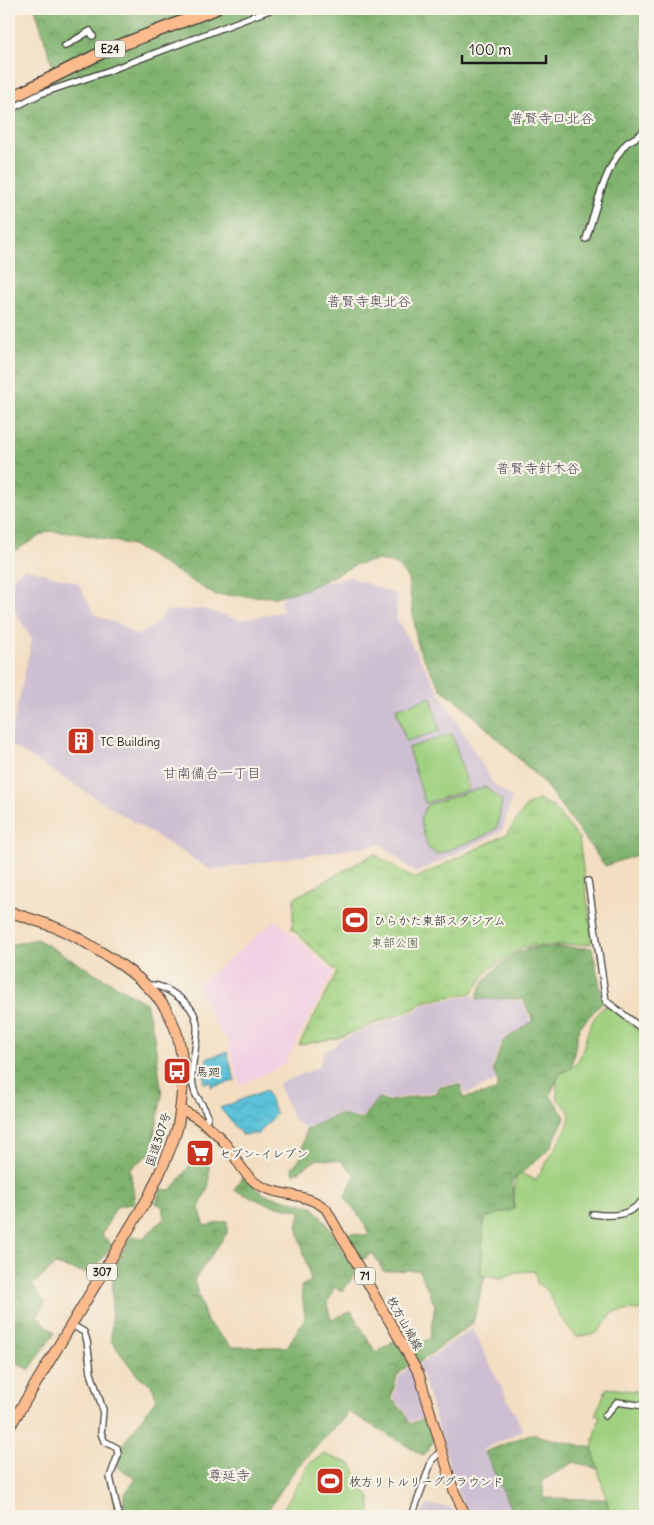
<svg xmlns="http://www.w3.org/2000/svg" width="654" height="1525" viewBox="0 0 654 1525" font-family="Delius,'Klee One',sans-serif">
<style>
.built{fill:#f1d0e3}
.industrial{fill:#cebed1}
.green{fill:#a0d180;stroke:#5e764e}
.forest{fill:url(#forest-crowns);stroke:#4e6845}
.park{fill:url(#park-tufts);stroke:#5e764e}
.water{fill:url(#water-waves);stroke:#3c6f7a}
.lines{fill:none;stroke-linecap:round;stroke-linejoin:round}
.minor-casing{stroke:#3c3935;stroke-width:8}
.primary-casing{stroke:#3c3935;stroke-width:11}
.trunk-casing{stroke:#3c3935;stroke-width:12}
.motorway-casing{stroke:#3c3935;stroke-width:14}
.minor{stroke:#fff;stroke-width:5.5}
.primary{stroke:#fbbb8d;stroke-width:9}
.trunk{stroke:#fbbb8d;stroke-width:10}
.motorway{stroke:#fbbb8d;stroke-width:11}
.labels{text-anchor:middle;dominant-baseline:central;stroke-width:4.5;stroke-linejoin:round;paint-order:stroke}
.shield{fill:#f7f3e8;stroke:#5e5c59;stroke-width:1}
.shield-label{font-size:11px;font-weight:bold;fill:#1c1c1c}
.poi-label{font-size:12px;fill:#1c1c1c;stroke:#f7f3e8;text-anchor:start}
.park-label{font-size:12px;fill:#4a5b3f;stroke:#f7f3e8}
.street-label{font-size:12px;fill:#1c1c1c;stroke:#f7f3e8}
.neighbourhood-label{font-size:14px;fill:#524959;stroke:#f7f3e8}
</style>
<defs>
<pattern id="forest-crowns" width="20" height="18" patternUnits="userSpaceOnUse" patternTransform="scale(1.25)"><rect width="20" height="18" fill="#80b36e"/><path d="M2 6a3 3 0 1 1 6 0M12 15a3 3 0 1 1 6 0" fill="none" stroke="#68915a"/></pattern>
<pattern id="park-tufts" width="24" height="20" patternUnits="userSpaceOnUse" patternTransform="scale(1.25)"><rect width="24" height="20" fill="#a0d180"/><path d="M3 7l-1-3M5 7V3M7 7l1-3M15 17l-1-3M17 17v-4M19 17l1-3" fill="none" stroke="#89b36e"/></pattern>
<pattern id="water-waves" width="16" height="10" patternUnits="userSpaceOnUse" patternTransform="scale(1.25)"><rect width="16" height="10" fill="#5bc2d9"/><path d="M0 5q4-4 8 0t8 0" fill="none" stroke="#4fa6ba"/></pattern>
</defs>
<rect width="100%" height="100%" fill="#f7f3e8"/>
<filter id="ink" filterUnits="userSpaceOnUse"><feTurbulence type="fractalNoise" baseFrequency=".02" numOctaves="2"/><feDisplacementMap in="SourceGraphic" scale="10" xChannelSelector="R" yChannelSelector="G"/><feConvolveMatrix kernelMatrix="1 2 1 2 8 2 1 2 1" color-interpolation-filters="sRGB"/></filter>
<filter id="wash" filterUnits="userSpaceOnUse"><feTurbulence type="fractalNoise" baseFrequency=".0096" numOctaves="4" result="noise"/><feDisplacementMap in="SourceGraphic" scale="20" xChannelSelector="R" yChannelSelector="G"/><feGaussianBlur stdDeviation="1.12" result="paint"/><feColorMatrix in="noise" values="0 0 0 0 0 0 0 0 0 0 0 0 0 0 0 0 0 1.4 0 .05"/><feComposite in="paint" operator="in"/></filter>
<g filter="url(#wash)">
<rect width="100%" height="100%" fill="#f3dec1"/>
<path class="built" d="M276,920L334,972L284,1065L240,1085L227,1039L218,1029L197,985Z"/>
<g class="industrial">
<path d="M25,568L78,583L95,615L121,625L136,636L152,627L166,611L202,609L241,620L284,611L280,603L288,590L350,577L397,595V620L493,783L512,798L502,831L416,873L381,844L211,870L9,744L32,640L10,602L14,576Z"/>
<path d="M474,995L475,999L522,1001L531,1022L502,1040L492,1068L496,1081L465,1094L462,1083L437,1085L436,1091L385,1100L380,1095L361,1118L338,1113L306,1128L294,1121L278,1084L319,1067L324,1051L335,1046L339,1040L417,1010L423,1004Z"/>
<path d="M472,1328L523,1430L481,1451L485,1452L513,1516H470L459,1495L419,1365Z"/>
<path d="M412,1364L427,1416L410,1422L405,1411L393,1397L399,1377Z"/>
<path d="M427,1505L451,1507L455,1516H420Z"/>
</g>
<g class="green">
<path d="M431,697L440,731L406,741L396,709Z"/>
<path d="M452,734L469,790L425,803L408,748Z"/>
<path d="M485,787L502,800L497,828L478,839L437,854L428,848L420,819L427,805Z"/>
<path d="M606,1005L645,1035V1309L614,1312L597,1333L577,1337L561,1318L548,1291L537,1283L535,1271L517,1272L502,1278L481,1275C481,1262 477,1220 491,1215C498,1212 507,1213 514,1209L515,1180L520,1173L536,1180C542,1167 575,1124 569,1112C567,1108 561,1103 558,1100C554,1068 559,1079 577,1063C589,1039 584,1024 606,1005Z"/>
<path d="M607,1388L635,1391L645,1388V1509L639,1512L638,1516H611L592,1448L600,1417L595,1415Z"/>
<path d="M324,1454L351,1464L370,1498V1516H279L310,1463Z"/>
</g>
<g class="forest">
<path d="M35,9H644L641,14L642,48L645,54V852L605,866L544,783L462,705L441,689L418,648L408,579L397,565L380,560L357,564L307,589L275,597L215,595L132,545L81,534L48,531L16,550L9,557V119L55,73Z"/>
<path d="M37,939L146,1003L154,1035L162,1095L151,1153L130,1168L135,1203L116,1207L102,1235L112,1245L91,1274L55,1265L32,1285L45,1302L37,1317L55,1333L29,1370L9,1359V945Z"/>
<path d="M556,947L592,948L603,1001L579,1028L571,1068L560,1073L550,1095L565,1117L551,1147L512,1181L514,1209L484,1218L481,1275H485L473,1323L417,1364L408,1346L430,1339L435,1305L419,1270L383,1271L373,1253L361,1261L348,1233L370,1236L363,1221L345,1197L355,1175L341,1161L318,1159L294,1174L292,1168L301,1157L306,1129L339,1114L361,1120L379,1097L385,1102L437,1093L438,1087L461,1085L463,1098L496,1091L498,1082L493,1070L503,1041L533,1021L523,999H477C477,982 508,955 524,950C533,947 546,948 556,947Z"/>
<path d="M200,1156L209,1162V1185L199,1208L205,1226L227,1221V1233L194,1280L207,1322L232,1347H287L305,1318L301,1286L311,1281L297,1226L301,1211L264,1203L234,1190L243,1176L265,1195L312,1206L325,1221L356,1273L343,1291L334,1287L327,1305L331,1320L351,1311L376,1353L396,1339L409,1364L397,1376L391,1398L404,1412L410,1424L426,1418L434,1440L424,1456L349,1412L296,1468L264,1516H124V1495L136,1479L118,1467L122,1445L156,1399L152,1385L137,1375L111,1341L113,1271L131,1236L143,1238L164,1219L162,1206L156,1203L161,1189L170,1190C185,1178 183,1168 200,1156Z"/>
<path d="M530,1434L592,1448L598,1469L574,1462L542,1481L544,1498L606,1499L611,1516H514L485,1452Z"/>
</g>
<path class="park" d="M539,800L552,806L579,838L592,936L591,944L523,947L488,970L472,993L422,1002L416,1008L338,1038L299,1045L337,972L292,929L294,898L374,854L414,879L507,834L527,805Z"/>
<g class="water">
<path d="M227,1052L235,1081L211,1087V1082L204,1083L207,1058Z"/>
<path d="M266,1090L276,1114L258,1134L242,1135L220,1108Z"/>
</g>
</g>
<g filter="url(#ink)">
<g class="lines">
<defs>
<g id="minor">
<path d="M65,46L90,31L93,36"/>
<path d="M9,110L40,94L108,71L272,9"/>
<path d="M586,239C596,209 604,170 625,145C631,138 641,138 645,128"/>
<path d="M588,881L606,1001L645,1031"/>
<path d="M149,985C159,984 169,990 177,996C212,1019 191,1045 192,1078C193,1099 203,1101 208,1117L204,1123"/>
<path d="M593,1214C615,1217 630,1216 645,1198"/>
<path d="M77,1328L84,1332L87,1341L91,1373L103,1410L101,1433L104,1441L117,1448L118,1455L110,1477L119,1516"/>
<path d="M605,1416L617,1402L645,1406"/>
<path d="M412,1516L432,1460L442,1450"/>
</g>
<path id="primary" d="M180,1109C199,1118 215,1130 228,1147C237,1159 243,1174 256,1183C278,1198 305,1191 326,1209L419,1374L454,1491L466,1516"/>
<path id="trunk" d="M9,911C27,919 48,923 66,932C78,937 88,944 99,951C158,985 188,1021 182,1092C181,1104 180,1117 177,1129C170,1153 159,1174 149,1196L9,1428"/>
<path id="motorway" d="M9,99L105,51L215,9"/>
</defs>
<use href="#minor" class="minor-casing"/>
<use href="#primary" class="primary-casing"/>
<use href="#trunk" class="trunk-casing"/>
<use href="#motorway" class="motorway-casing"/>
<use href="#minor" class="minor"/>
<use href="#primary" class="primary"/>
<use href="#trunk" class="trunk"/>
<use href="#motorway" class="motorway"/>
</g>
</g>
<defs>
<symbol id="building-square" viewBox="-11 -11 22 22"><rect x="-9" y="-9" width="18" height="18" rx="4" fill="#c8321e" stroke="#f7f3e8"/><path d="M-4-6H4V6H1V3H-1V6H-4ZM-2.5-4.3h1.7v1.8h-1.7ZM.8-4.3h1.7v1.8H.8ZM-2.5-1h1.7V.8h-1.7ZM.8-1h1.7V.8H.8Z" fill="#fff"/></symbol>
<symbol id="stadium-square" viewBox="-11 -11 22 22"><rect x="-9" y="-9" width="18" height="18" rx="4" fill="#c8321e" stroke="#f7f3e8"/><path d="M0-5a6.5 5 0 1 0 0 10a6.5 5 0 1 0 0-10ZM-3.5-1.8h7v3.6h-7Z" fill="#fff"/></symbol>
<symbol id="bus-square" viewBox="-11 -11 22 22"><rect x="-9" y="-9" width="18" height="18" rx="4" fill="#c8321e" stroke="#f7f3e8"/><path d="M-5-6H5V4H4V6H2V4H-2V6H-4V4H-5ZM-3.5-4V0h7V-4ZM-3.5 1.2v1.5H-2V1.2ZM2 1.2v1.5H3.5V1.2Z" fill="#fff"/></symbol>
<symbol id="supermarket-square" viewBox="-11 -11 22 22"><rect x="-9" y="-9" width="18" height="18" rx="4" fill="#c8321e" stroke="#f7f3e8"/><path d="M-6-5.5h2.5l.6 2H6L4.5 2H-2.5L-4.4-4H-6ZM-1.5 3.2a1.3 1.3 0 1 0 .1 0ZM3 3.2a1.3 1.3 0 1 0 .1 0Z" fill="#fff"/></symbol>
</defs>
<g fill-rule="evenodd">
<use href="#building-square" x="65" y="725" width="32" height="32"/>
<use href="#stadium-square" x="339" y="904" width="32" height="32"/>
<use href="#bus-square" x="161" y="1055" width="32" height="32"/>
<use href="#supermarket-square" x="184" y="1137" width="32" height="32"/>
<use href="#stadium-square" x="314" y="1465" width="32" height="32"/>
</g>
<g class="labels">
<g class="shield">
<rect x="95" y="40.5" width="30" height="17" rx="4"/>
<rect x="87" y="1263.5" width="30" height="17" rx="4"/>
<rect x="355" y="1267.5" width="20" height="17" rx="4"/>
</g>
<g class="shield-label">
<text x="110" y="49">E24</text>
<text x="102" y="1272">307</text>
<text x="365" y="1276">71</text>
</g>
<g class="poi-label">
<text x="100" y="741">TC Building</text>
<text x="374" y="920">ひらかた東部スタジアム</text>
<text x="196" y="1071">馬廻</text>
<text x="219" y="1153">セブン-イレブン</text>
<text x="349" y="1481">枚方リトルリーググラウンド</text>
</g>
<g class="park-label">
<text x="395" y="942">東部公園</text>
</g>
<g class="street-label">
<text transform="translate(158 1139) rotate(-72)">国道307号</text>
<text transform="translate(405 1323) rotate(61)">枚方山城線</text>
</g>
<g class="neighbourhood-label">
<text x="552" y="118">普賢寺口北谷</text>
<text x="369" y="301">普賢寺奥北谷</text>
<text x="538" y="468">普賢寺針木谷</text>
<text x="212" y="773">甘南備台一丁目</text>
<text x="229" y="1475">尊延寺</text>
</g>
</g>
<rect width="654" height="1525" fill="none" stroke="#f7f3e8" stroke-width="30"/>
<path d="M462 55v8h84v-8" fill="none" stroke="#1c1c1c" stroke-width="2.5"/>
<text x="469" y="55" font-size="15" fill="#1c1c1c" stroke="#f7f3e8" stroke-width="4" paint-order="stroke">100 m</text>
</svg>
